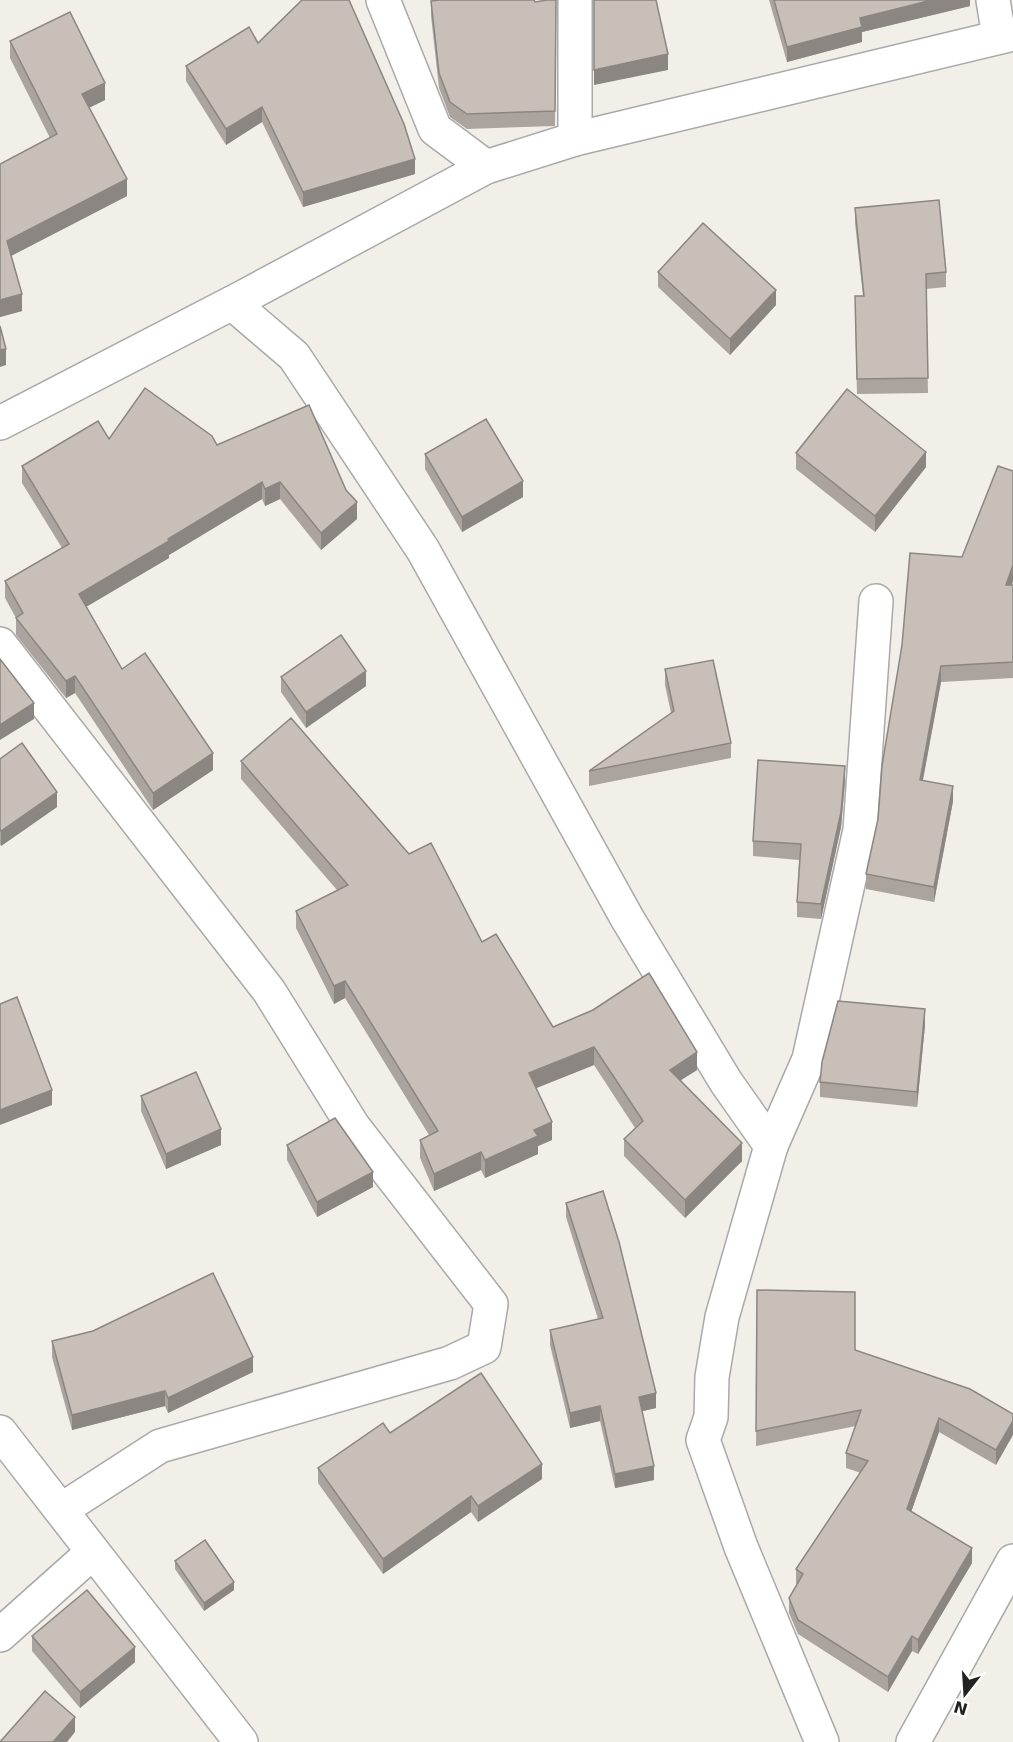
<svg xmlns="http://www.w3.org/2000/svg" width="1013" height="1742" viewBox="0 0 1013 1742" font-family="'DejaVu Sans',sans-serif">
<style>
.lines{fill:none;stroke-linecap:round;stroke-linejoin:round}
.minor-casing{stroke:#a9a9a9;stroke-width:36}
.minor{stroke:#fff;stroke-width:33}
.wall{fill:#aba49e}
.shaded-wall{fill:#8b8681}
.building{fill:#c7bfb8;stroke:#8b8681;stroke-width:1.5}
</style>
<rect width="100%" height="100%" fill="#f2efe9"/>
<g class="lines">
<defs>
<g id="minor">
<path d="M383,0L435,129L486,167"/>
<path d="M993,0L999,37"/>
<path d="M575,139V0"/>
<path d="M232,303L486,167L575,139L1013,34"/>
<path d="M0,423L232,303L294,356L423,550L627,918L726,1082L771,1146L722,1317L712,1377L711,1417L703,1440L741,1547L822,1742"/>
<path d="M0,644L269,991L353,1126L491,1304L484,1347L450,1363L160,1446L61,1510"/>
<path d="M771,1146L809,1059L860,830L876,601"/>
<path d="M0,1432L241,1742"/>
<path d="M0,1635L93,1552"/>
<path d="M913,1742L1013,1561"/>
</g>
</defs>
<use href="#minor" class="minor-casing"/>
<use href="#minor" class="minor"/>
</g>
<g class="wall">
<path d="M556,0L555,126L467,129L450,117L439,88L431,16V1L535,2Z"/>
<path d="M769,0H970V6L862,32V42L787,62Z"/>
<path d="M10,41L105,100L89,108L127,196L11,256L22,311L0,317V164L50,138L10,58Z"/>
<path d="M258,43L415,174L303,207L262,122L226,145L186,81V66Z"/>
<path d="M855,208L946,272V287L926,289L928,393L857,394L855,311L863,296L855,223Z"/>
<path d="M658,272L776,305L730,355L658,287Z"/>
<path d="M109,439L217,445L357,519L321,550L280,499L265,506L262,499L169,555V558L86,607L122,669L213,770L153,810L75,693L66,698L16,635V618L5,598V581L62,548L22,483V466Z"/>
<path d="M796,453L926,467L875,532L796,469Z"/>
<path d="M425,454L523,497L462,532L425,469Z"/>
<path d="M1013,581L1012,585H1013V678L941,682L923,780L953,801L934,902L866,889V874L878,819L902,645Z"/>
<path d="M665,669L731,743V758L589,786V771L671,713L665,685Z"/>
<path d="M281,677L366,686L306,728L281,692Z"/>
<path d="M0,759L57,807L1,846L0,844Z"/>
<path d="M241,761L482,942L553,1027L697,1070L681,1080L742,1161L685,1218L624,1156V1139L635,1128L594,1065L536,1088L552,1140L538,1146V1154L485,1178L481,1170L434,1191L420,1158V1140L429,1135L345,998L334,1004L296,928V911L337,890L241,779Z"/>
<path d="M845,781L841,827L821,919L797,917V902L799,860L753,856V841Z"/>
<path d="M925,1025L917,1107L820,1097V1082Z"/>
<path d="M141,1096L221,1145L166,1169L141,1111Z"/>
<path d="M287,1145L373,1187L317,1217L287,1160Z"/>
<path d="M566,1203L656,1408L642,1411L654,1480L615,1488L600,1421L570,1428L550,1345V1330L598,1319L566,1217Z"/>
<path d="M757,1290L855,1350L1013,1414L996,1465L939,1432L911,1512L972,1563L918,1654L912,1651L888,1692L798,1634L789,1613V1598L797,1585L796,1584V1569L861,1473L846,1468V1453L856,1426L756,1446Z"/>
<path d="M52,1341L253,1372L168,1413L165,1406L72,1430L52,1357Z"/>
<path d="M390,1433L542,1479L478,1522L471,1512L383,1574L318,1483V1468Z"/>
<path d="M175,1561L234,1590L204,1611L175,1569Z"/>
<path d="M32,1636L135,1662L80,1708L32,1651Z"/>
</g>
<g class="shaded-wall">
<path d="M932,0H970V6L862,32V42L787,62V47L860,18Z"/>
<path d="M668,54V70L594,85V70Z"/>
<path d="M105,83V100L82,111V94Z"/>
<path d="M262,107V122L226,145V129Z"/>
<path d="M415,159V174L303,207V192Z"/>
<path d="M127,179V196L7,258V241Z"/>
<path d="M776,290V305L730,355V339Z"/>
<path d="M22,294V311L0,317V300Z"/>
<path d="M6,349V365L0,367V350Z"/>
<path d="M926,452V467L875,532V516Z"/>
<path d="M523,481V497L462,532V517Z"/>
<path d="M262,482V499L169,555V558L79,611V594Z"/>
<path d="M280,482V499L265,506V489Z"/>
<path d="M357,502V519L321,550V533Z"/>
<path d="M1013,565V581L1006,601V585Z"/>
<path d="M941,666V682L920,795V780Z"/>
<path d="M366,671V686L306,728V712Z"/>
<path d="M75,676V693L66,698V681Z"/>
<path d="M34,703V719L0,740V725Z"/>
<path d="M213,753V770L153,810V793Z"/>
<path d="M845,766V781L841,827L821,919V904Z"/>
<path d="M953,786V801L934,902V887Z"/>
<path d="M57,792V807L1,846V831Z"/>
<path d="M345,981V998L334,1004V986Z"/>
<path d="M925,1009V1025L917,1107V1092Z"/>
<path d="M594,1047V1065L529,1091V1073Z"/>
<path d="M697,1052V1070L670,1087V1070Z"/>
<path d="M52,1090V1105L0,1125V1110Z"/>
<path d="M552,1122V1140L538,1146V1154L485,1178V1160L534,1130Z"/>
<path d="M221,1129V1145L166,1169V1154Z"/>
<path d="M742,1143V1161L685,1218V1200Z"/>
<path d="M481,1152V1170L434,1191V1174Z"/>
<path d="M373,1172V1187L317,1217V1202Z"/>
<path d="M253,1357V1372L168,1413V1398Z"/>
<path d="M165,1391V1406L72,1430V1415Z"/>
<path d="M656,1393V1408L639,1412V1397Z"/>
<path d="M600,1406V1421L570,1428V1413Z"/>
<path d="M939,1418V1432L907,1524V1509Z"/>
<path d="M1013,1421V1435L996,1465V1450Z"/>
<path d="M542,1464V1479L478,1522V1506Z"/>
<path d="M654,1466V1480L615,1488V1474Z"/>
<path d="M471,1496V1512L383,1574V1559Z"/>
<path d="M972,1548V1563L918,1654V1640Z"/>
<path d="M234,1582V1590L204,1611V1603Z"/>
<path d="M912,1636V1651L888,1692V1677Z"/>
<path d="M135,1647V1662L80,1708V1692Z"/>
<path d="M75,1717V1732L67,1742H53Z"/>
</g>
<g class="building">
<path d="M302,0H349L404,124L415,159L303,192L262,107L226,129L186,66L249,27L258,43Z"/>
<path d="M439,0H534L535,2L547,0H556L555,111L467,114L450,102L439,73L431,1Z"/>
<path d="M594,0H656L668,54L594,70Z"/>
<path d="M774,0H932L860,18L862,27L787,47Z"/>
<path d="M70,12L105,83L82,94L127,179L7,241L22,294L0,300V164L57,134L10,41Z"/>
<path d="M939,200L946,272L926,274L928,378L857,379L855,296H864L855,208Z"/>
<path d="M703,223L776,290L730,339L658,272Z"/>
<path d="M0,326L6,349L0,350Z"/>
<path d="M145,388L212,436L217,445L309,405L346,490L357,502L321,533L280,482L265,489L262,482L168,539L169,541L79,594L122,669L145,653L213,753L153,793L75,676L66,681L16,618L23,613L5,581L69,544L22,466L98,421L109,439Z"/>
<path d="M847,389L926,452L875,516L796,453Z"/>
<path d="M486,419L523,481L462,517L425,454Z"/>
<path d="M998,466L1013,471V565L1006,585H1013V662L941,666L920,780L953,786L934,887L866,874L878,819L882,766L902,645L910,553L962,557Z"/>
<path d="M341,635L366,671L306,712L281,677Z"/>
<path d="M0,659L34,703L0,725Z"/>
<path d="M713,660L731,743L589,771L674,711L665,669Z"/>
<path d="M291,718L409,854L431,843L482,942L496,934L553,1027L593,1010L649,973L697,1052L670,1070L742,1143L685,1200L624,1139L643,1121L594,1047L529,1073L552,1122L534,1130L538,1136L485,1160L481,1152L434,1174L420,1140L438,1131L345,981L334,986L296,911L348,885L241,761Z"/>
<path d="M22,743L57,792L1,831L0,829V759Z"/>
<path d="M758,760L845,766L841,812L821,904L797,902L801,844L753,841Z"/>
<path d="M17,997L52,1090L0,1110V1004Z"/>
<path d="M838,1001L925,1009L917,1092L820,1082L822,1062Z"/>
<path d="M196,1072L221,1129L166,1154L141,1096Z"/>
<path d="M335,1118L373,1172L317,1202L287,1145Z"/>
<path d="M603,1191L619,1242L656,1393L639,1397L654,1466L615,1474L600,1406L570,1413L550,1330L603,1318L566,1203Z"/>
<path d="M213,1273L253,1357L168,1398L165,1391L72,1415L52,1341L93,1331Z"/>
<path d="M757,1290L855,1292V1350L970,1389L1013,1414V1421L996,1450L939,1418L907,1509L972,1548L918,1640L912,1636L888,1677L798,1620L789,1598L803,1574L796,1569L868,1461L846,1453L861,1410L756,1431Z"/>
<path d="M481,1373L542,1464L478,1506L471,1496L383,1559L318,1468L383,1423L390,1433Z"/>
<path d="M205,1540L234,1582L204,1603L175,1561Z"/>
<path d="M87,1590L135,1647L80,1692L32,1636Z"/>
<path d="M45,1691L75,1717L53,1742H0Z"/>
</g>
<g transform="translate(965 1694) rotate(197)" stroke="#ffffff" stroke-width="4.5" paint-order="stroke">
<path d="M0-4.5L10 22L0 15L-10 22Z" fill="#222222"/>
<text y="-9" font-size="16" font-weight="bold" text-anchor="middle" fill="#222222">N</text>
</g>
</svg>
